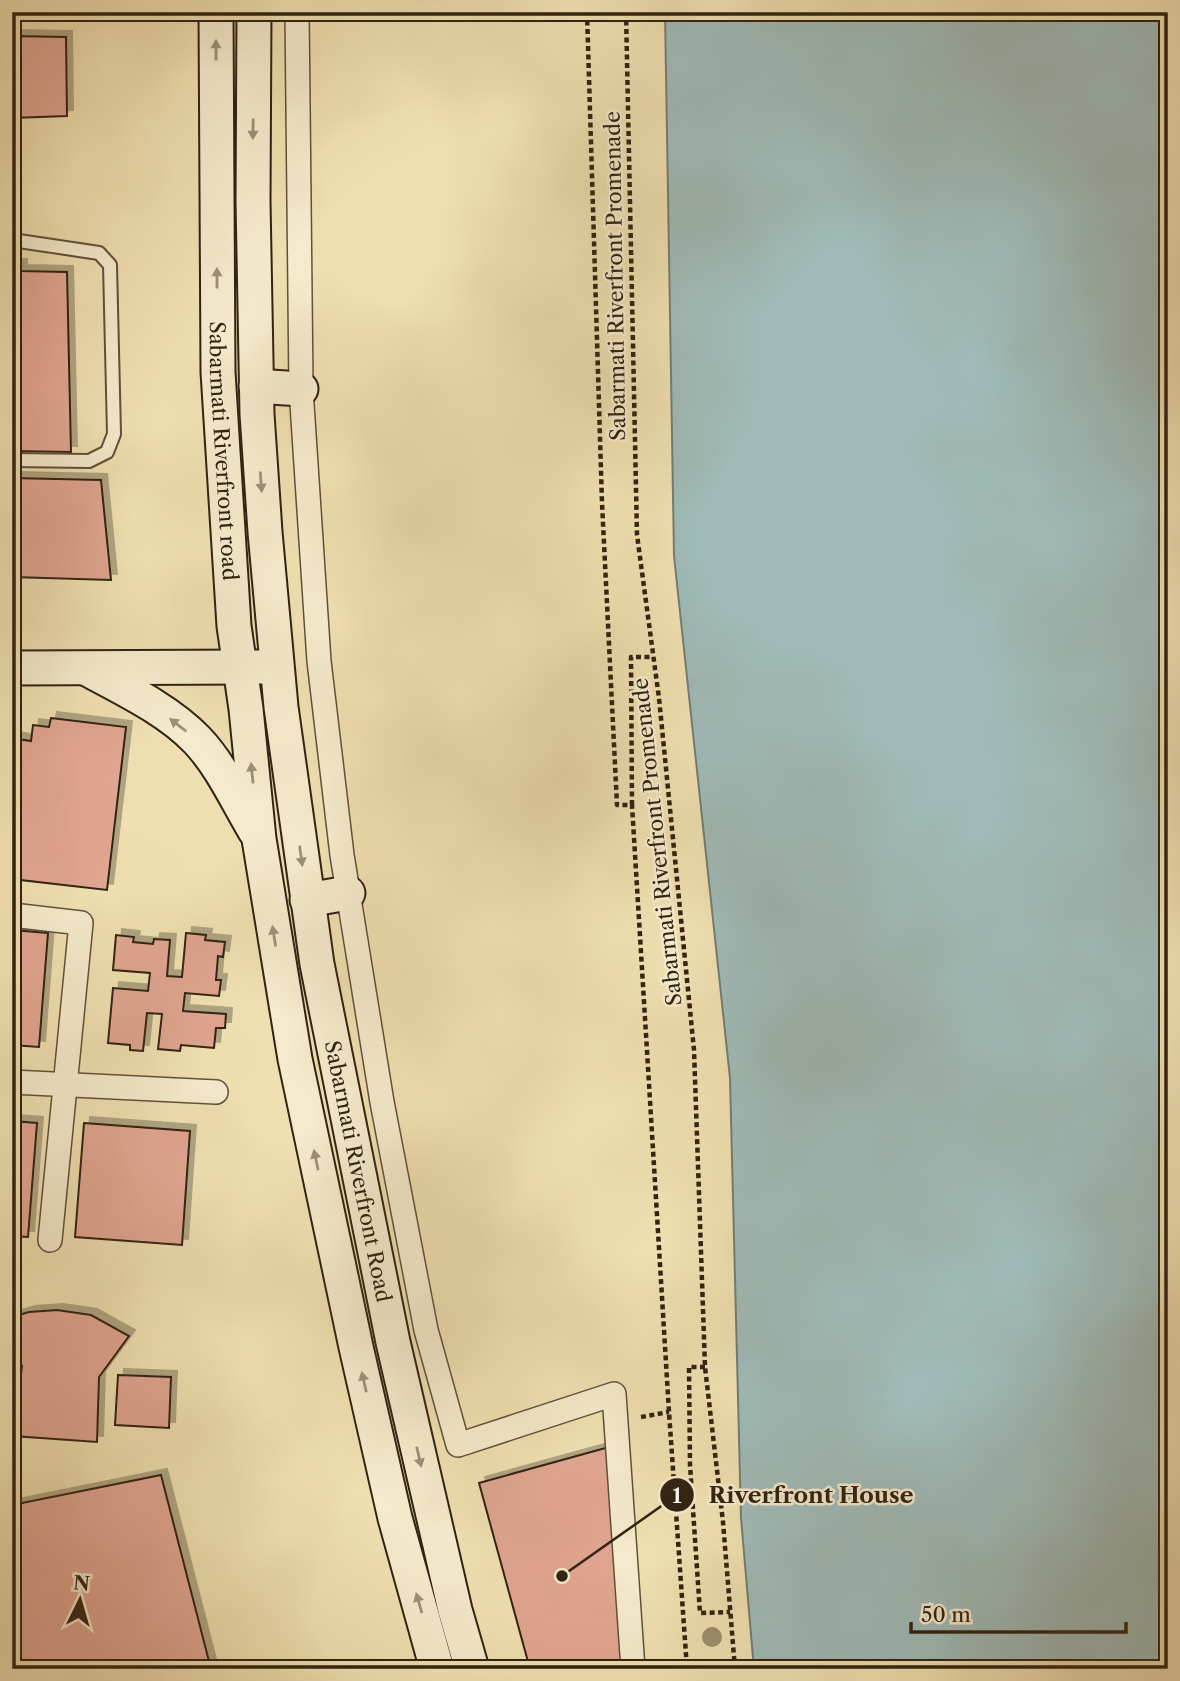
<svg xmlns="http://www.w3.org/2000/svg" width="1180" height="1681" viewBox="0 0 1180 1681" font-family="'Libre Caslon Text',serif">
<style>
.water{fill:#9fbab7;stroke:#737d75;stroke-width:2}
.building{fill:#e0a590;stroke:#312212;stroke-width:2;filter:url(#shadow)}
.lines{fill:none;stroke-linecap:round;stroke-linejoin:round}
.lane-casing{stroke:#60513a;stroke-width:16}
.street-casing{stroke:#60513a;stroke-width:26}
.secondary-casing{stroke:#312212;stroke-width:37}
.path{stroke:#312212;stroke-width:4.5;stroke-dasharray:5 3.5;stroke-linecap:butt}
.lane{stroke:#f5eacc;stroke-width:12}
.street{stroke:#f5eacc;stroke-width:23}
.secondary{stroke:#f5eacc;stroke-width:33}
.tree{fill:#9c916d}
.oneway{fill:#9d9078}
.labels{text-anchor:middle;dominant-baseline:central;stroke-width:5;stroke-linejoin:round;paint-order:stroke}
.street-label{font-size:21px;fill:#312212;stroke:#f5eacc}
.leader{fill:none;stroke:#312212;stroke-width:2.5}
.callout-dot{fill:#312212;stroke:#f5eacc;stroke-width:2.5}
.mark-label{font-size:21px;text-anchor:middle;font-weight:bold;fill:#fff}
.callout-label{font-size:23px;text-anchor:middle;font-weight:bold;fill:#312212;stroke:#f5eacc;stroke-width:5;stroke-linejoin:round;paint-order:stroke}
</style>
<defs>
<filter id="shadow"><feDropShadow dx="6" dy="-6" stdDeviation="0" flood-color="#0004"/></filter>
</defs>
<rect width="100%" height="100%" fill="#efdfb0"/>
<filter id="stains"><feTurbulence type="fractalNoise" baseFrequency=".00286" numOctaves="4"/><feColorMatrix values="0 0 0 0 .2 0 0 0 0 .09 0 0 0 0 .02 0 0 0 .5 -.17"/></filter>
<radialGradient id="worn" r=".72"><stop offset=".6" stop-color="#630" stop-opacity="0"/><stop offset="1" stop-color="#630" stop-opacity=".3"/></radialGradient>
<path class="water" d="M665,12H1168V1669H754L741,1518L730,1078L674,556Z"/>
<g class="building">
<path d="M12,36L66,37L67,116L12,118Z"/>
<path d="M12,265H21V271L67,272L71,452L12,451Z"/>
<path d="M12,478L101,480L111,580L12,577Z"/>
<path d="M51,718L126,727L107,890L12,879V738L31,741L33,725L49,727Z"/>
<path d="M12,930L48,933L39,1047L12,1045Z"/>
<path d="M186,933L206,935L205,940L225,942L223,957L218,956L216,980H221L219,996L185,993L183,1011L226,1014L225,1028H216L214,1048L181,1045L180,1051L158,1049L162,1014L147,1013L143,1051L130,1050V1045L108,1043L113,988L148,991L150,973L113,970L116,935L134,937L133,942L153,944L154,939L170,940L167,976L182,977Z"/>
<path d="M12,1121L37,1123L28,1237L12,1236Z"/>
<path d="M84,1123L190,1131L182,1245L75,1237Z"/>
<path d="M57,1310L91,1315L129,1336L99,1377L97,1442L13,1436L22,1366L12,1352V1317L29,1312Z"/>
<path d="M118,1375L171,1377L169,1428L115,1425Z"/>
<path d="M609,1447L625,1669H530L479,1483Z"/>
<path d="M161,1475L211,1669H12V1505Z"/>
</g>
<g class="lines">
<defs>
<path id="lane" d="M12,240L99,253L110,265L114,434L107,452L89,461L12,460"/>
<g id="street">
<path d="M297,12L301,389L319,661L342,855L382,1102L426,1330L458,1445L614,1394L633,1669"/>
<path d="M12,915L81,923L50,1240"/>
<path d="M12,1082L216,1092"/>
</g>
<g id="secondary">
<path id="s1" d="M216,12L218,372L234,626L246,709L259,839L295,1059L356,1347L395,1518L437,1669"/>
<path id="s2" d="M254,12L253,201L257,414L265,532L281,707L317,964L393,1342L455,1610L472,1669"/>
<path d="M256,386L301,389"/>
<path d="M12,668L262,667"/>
<path d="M89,670C126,690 168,710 197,740C221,765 237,801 255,831"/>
<path d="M307,900L348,893"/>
</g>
</defs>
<use href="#lane" class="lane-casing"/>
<use href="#street" class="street-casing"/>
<use href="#secondary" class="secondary-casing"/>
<g class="path">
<path d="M587,12L602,503L617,805H632L669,1412L687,1669"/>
<path d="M626,12L637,535L659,698L694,1050L705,1367L723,1522L735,1669"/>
<path d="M632,805L631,657H653"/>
<path d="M705,1367H689L690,1465L700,1613L730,1612"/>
<path d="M641,1417L669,1412"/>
<path d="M674,1492L691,1490"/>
</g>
<use href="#lane" class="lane"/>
<use href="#street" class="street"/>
<use href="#secondary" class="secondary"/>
</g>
<circle class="tree" cx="712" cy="1637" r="10"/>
<defs><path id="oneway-solid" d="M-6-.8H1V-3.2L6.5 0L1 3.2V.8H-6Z" transform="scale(1.75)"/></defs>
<g class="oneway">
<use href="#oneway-solid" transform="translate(216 50) rotate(-90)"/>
<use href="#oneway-solid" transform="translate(253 129) rotate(91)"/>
<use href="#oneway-solid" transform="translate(217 278) rotate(-90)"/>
<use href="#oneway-solid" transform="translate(261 482) rotate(86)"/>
<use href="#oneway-solid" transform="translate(178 725) rotate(-142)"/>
<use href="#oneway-solid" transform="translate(252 773) rotate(-96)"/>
<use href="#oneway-solid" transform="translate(301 856) rotate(82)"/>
<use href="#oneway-solid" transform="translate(274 936) rotate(-99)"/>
<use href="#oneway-solid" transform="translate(316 1160) rotate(-102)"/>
<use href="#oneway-solid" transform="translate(364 1382) rotate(-103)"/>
<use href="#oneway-solid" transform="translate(419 1457) rotate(77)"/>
<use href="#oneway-solid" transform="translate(419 1603) rotate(-106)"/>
</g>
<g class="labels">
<g class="street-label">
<text transform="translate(615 276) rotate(-91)">Sabarmati Riverfront Promenade</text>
<text stroke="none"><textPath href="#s1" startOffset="439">Sabarmati Riverfront road</textPath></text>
<text transform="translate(657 842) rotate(-96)">Sabarmati Riverfront Promenade</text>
<text stroke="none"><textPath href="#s2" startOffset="1167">Sabarmati Riverfront Road</textPath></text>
</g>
</g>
<path class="leader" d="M562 1576L677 1495"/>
<g class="callout-dot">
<circle cx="562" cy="1576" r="7"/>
<circle cx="677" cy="1495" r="18"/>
</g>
<g class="mark-label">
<text x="677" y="1503">1</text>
</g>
<g class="callout-label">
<text x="811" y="1503">Riverfront House</text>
</g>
<rect width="1180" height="1681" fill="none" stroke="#efdfb0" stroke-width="42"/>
<rect x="14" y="14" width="1152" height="1653" fill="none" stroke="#312212" stroke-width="3.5"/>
<rect x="21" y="21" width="1138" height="1639" fill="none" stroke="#312212" stroke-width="2"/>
<g transform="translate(80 1600) rotate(5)" stroke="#f5eacc" stroke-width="5" paint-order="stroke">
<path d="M0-5L12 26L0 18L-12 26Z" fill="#312212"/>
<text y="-10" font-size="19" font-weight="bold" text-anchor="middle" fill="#312212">N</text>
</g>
<path d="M911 1622v10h215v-10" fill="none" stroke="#312212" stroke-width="3.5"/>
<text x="921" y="1622" font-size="21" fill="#312212" stroke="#f5eacc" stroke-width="5" paint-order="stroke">50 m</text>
<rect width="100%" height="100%" filter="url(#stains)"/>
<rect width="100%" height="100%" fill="url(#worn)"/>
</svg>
